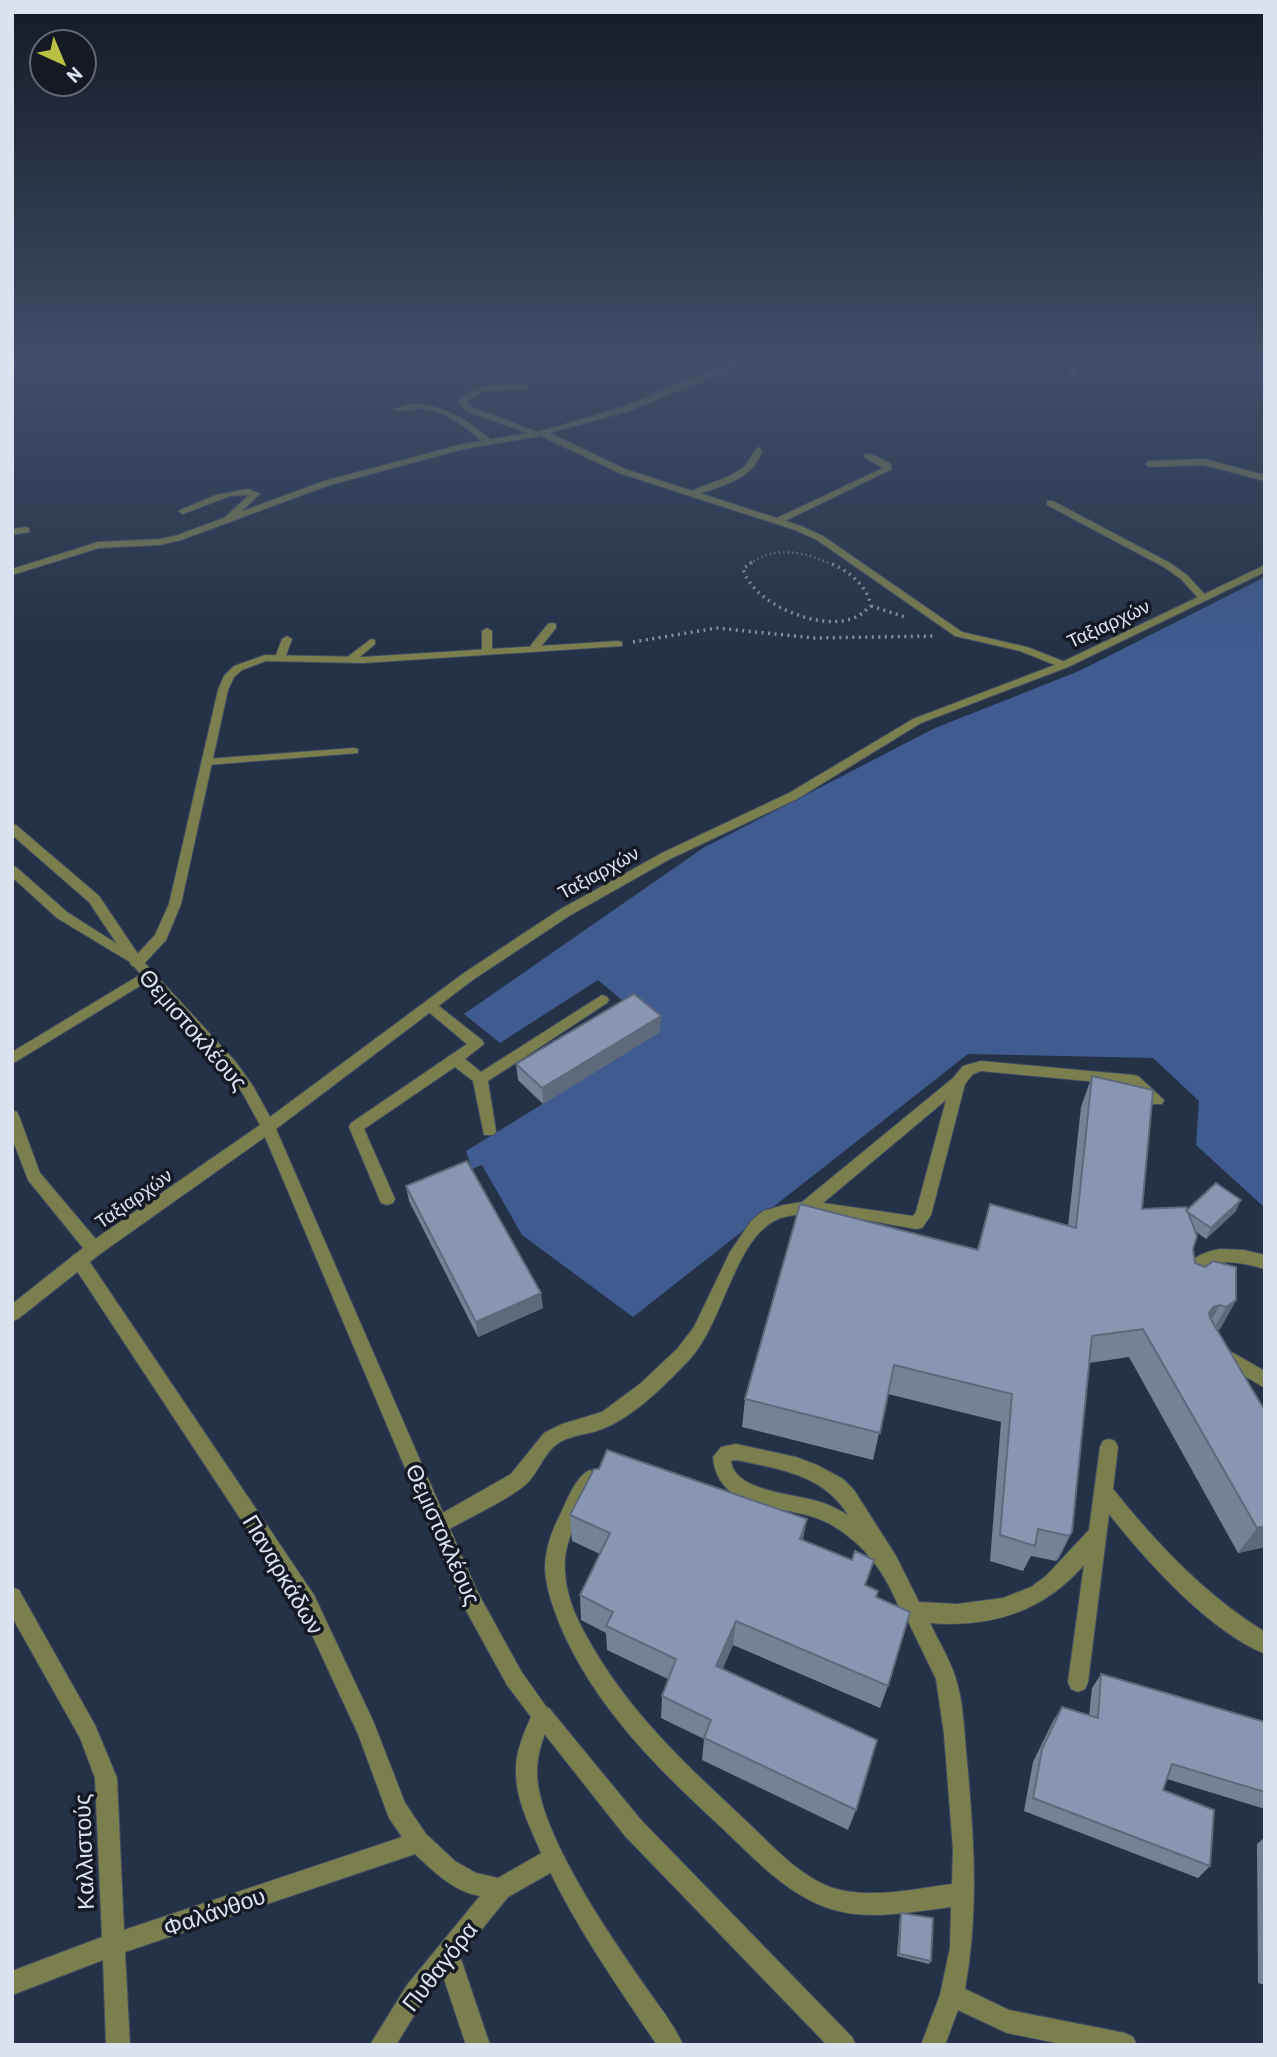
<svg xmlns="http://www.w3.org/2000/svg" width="1277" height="2057" viewBox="0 0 1277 2057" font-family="Barlow,sans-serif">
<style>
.forest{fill:#3f5b90}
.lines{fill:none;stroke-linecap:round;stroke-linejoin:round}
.service-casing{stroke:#424d62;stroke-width:2}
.minor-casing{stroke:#424d62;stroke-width:2}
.tertiary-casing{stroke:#424d62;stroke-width:2}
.path-far1{stroke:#8892a3;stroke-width:2.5;stroke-dasharray:1 3.5;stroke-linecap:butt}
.path{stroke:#8892a3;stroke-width:3.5;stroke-dasharray:2 4.5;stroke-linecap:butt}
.service{fill:#7b7f4e;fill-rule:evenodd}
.minor{fill:#7b7f4e;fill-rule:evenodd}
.tertiary{fill:#7b7f4e;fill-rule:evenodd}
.wall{fill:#758198}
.shaded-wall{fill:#5f697c}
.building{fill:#8896b1;stroke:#5f697c;stroke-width:2}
.labels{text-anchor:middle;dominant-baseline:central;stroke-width:7;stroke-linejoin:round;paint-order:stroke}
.street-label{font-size:19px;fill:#dbe3f1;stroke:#141923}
.near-street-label{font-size:23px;fill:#dbe3f1;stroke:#141923}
</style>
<rect width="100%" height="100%" fill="#253147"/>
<path class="forest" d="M1265,577V1208L1196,1145L1199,1101L1153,1058L968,1054L633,1317L522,1235L482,1165L472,1169L466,1151L660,1032L598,980L500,1043L464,1014L703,848L935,728L1079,671Z"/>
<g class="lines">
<defs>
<g id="service">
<path d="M527,385V389H524L482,392L466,402L474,408L538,432V436H535L468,412L457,402C473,383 504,383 527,385Z"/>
<path d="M412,404C445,405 471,421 494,443L487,445C469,431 449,412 425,409C415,408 402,413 393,409Z"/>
<path d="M758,447L762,450C755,479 721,486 696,495L689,493C704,483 725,481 741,469C750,463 751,453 758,447Z"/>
<path d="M865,454H871L890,463L892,469L783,522H777V518L883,468L865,458Z"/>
<path d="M1204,459L1265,475V481L1204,465L1149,467L1145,464L1149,461Z"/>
<path d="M248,489L260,494L229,523L221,521L249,495L230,496L183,514L178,511L216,495Z"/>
<path d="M1047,501H1053L1170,563L1187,575L1209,599L1201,601L1181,579L1164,567L1047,505Z"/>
<path d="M26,527L29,528V532L12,535V529Z"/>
<path d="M552,623L556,624V628L539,649H531V645L548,624Z"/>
<path d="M487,628L492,631V651L487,654L482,651V631Z"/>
<path d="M287,636L292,639L285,658L280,661L276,660L275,658L282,639Z"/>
<path d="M371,639L375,640V644L354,662H346V658Z"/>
<path d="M354,748L358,749V753L207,765L201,762L207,759Z"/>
<path d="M602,995L607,997L609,1000L607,1003L488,1081L496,1131L494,1135H484L473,1081L455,1067L364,1129L395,1199L393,1203L387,1205L381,1203L349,1127L351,1123L467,1044L425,1009L423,1006L425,1003H435L482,1040L484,1044L465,1059L481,1072Z"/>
<path d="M981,1061L1133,1075L1138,1076L1164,1100L1162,1104H1152L1129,1085L981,1071L973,1074L965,1084L931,1215L922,1228L916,1229C882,1224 805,1204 774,1221C733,1244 723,1324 689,1360C666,1384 638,1413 607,1427C591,1435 571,1434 557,1444C542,1455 538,1475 524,1486C504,1502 468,1518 446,1531L439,1534L432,1531L430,1525L432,1519L511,1474L544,1433L562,1424L602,1412L641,1383L677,1349L694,1327L730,1252L751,1221L763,1211L784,1205L802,1202L953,1078L963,1066ZM946,1100L916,1212L913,1216L823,1203Z"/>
<path d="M1220,1249L1244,1250L1265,1255V1269C1247,1264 1218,1256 1203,1270C1198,1274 1197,1279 1195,1285L1189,1287L1183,1285L1181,1280C1188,1259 1199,1253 1220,1249Z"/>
<path d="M1221,1346L1265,1371V1388L1215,1359L1212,1354L1215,1349Z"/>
<path d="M1109,1439L1115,1441L1118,1447L1113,1489C1157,1544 1205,1595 1265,1632V1654C1208,1630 1147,1562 1109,1514L1088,1682L1085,1689L1078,1692L1071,1689L1068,1682L1084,1565C1043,1612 991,1628 930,1623C938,1640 949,1658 955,1676C964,1702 964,1734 967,1761C974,1838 979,1912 965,1989L1009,2010L1125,2033L1133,2037L1137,2045H1066L1007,2033L958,2010L945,2045H921L940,1995L950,1948L951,1907C910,1912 865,1922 825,1907C783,1891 753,1857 721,1827C657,1768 594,1706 560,1625C553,1607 546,1588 545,1569C545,1549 552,1530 561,1513C567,1500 576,1476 590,1470L596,1473L599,1479C585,1510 562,1536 565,1572C566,1595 576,1618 587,1637C626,1709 684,1763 743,1818C769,1842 796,1874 830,1887C868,1900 913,1889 952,1884L953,1849L944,1734L936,1679L905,1615L902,1614C886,1575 868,1546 830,1524C791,1502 718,1516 713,1457L721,1447L736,1444L796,1457L817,1465L843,1479L854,1490L896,1556L919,1602L957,1604L1003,1598L1031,1587L1046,1576L1089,1530L1100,1447L1103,1441ZM736,1460C779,1469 823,1474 848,1515C838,1509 828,1504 817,1501C794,1494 734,1491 731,1461Z"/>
</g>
<g id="minor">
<path d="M741,360H752L632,410L550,433L625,469L801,526L823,536L962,632L1027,647L1068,663V667H1060L1020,651L955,636L817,540L795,530L619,473L541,436L464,449L330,485L181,540L160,545L99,548L12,575V569L98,542L160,539L175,536L324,481L463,444L541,431L626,406L683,381Z"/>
<path d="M1066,360H1074L1077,377L1070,375Z"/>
<path d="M618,641L622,642V646L363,663L266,661L242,670L234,677L228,690L181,904L166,940L142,966H132L130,963L132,960L155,935L169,904L218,690L224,676L234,666L265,655L363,657Z"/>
<path d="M148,970L155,975L153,978L12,1064V1052Z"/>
<path d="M12,1110L17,1112L19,1116L40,1173L100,1244L102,1249L100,1254L94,1256L88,1254L28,1180L12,1138Z"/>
<path d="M79,1253L85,1255L314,1595L374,1723L405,1803L426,1834L455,1861L476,1873L498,1878L545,1851L553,1848L561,1851L564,1859L561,1867L508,1897L460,1956L490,2045H466L443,1976L423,2001L396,2045H370L407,1985L480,1896C454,1892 433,1871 415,1854L125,1952L130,2045H106L103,1960L12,1995V1971L102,1937L95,1778L80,1738L12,1617V1587L19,1590L95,1725L117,1778L124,1930L402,1837L389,1818L358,1734L300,1609L73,1265L71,1260L73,1255Z"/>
<path d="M542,1705L549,1708L641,1820L852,2037L856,2045H827L625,1836L535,1722L532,1715L535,1708Z"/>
</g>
<path id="tertiary" d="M1265,565V572L1068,667L921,723L797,799L670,859L569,916L474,979L276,1129L477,1591L521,1671L552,1715C545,1733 537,1751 537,1772C537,1831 611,1937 645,1986C658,2005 674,2024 683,2045H657C612,1978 566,1913 535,1839C526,1818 516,1796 516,1773C515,1753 523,1735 531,1717L507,1685L463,1605L265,1137L100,1254L18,1319L12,1321V1304L88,1244L260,1125L243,1094L225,1069L130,962L57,918L12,877V866L16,867L67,912L117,944L89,902L12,835V824L16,825L99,896L142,960L235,1061L253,1086L270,1117L464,973L559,910L662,853L789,793L913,719L1060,663Z"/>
</defs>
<use href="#service" class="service-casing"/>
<use href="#minor" class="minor-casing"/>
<use href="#tertiary" class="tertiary-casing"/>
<path class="path-far1" d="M750,564C774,545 805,552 831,564"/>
<g class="path">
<path d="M752,562L743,569C753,605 825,634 858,616C863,613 867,609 871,606C866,583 848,571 828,562"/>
<path d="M871,606L905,617"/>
<path d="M633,642L717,628L814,638L934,636"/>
</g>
<use href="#service" class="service"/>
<use href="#minor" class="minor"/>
<use href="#tertiary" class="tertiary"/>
</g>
<g class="wall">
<path d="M660,1032L543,1104L518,1080L516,1064Z"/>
<path d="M1092,1076L1142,1209L1236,1211L1206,1239L1195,1231L1193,1249L1195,1263L1236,1300L1220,1329L1217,1331L1265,1411V1547L1238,1553L1129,1357L1089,1363L1072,1532L1059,1558L1056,1561L1031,1556L1023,1571L990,1561L1001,1422L888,1394L873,1460L742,1427L745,1399L977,1249L990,1204L1068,1226L1081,1107Z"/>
<path d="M406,1186L543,1308L478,1337L409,1201Z"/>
<path d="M570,1515L803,1540L867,1586L876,1597L888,1686L880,1708L733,1645L722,1669L856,1810L848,1830L702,1760L704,1739L661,1718L662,1696L668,1679L607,1650L606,1633L581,1620L580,1595L600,1554L572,1541Z"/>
<path d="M1101,1674L1265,1722V1809L1167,1779L1163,1790L1210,1866L1198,1878L1024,1811L1033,1762L1053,1721L1062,1707L1089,1716L1092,1688Z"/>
<path d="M1265,1837V1985L1258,1983L1257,1844Z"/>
<path d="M901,1913L931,1961L929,1964L897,1956L900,1916Z"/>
</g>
<g class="shaded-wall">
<path d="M661,1016L660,1032L543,1104L542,1088Z"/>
<path d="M1241,1200L1236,1211L1206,1239L1211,1228Z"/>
<path d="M541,1293L543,1308L478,1337L476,1322Z"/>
<path d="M1236,1300L1220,1329L1210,1336L1226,1307Z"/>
<path d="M1220,1305L1204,1334L1209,1313L1213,1307Z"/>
<path d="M807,1519L802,1545L800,1539Z"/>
<path d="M1265,1526V1547L1238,1553L1257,1528Z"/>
<path d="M1072,1532L1059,1558L1056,1561L1069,1536Z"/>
<path d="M736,1621L733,1645L714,1689L716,1666Z"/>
</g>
<g class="building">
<path d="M634,994L661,1016L542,1088L516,1064Z"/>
<path d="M1092,1076L1153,1090L1142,1209L1186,1207L1197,1236L1193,1249L1195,1263L1205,1267L1213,1261L1236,1267V1300L1226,1307L1220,1305L1213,1307L1209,1313L1210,1318L1265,1411V1526L1257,1528L1143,1329L1092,1336L1072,1532L1069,1536L1038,1529L1035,1546L1000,1535L1012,1394L894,1365L880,1433L745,1399L800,1204L978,1250L990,1204L1076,1228Z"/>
<path d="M467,1161L541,1293L476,1322L406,1186Z"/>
<path d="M1216,1183L1241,1200L1211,1228L1186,1211Z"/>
<path d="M607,1450L807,1519L800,1539L852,1560L855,1551L874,1560L865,1585L878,1591L876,1597L910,1612L888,1686L736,1621L716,1666L877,1740L856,1810L704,1738L711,1720L662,1696L676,1659L606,1626L613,1612L580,1595L610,1533L570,1515L594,1469H599Z"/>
<path d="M1101,1674L1265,1722V1792L1172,1764L1163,1790L1214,1810L1210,1866L1033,1798L1042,1749L1062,1707L1098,1718Z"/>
<path d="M901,1913L933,1918L931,1961L899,1954Z"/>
</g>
<linearGradient id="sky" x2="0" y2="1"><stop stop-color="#141b27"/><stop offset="0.56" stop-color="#404e69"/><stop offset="1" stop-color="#404e69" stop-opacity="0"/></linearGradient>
<rect width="1277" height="648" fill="url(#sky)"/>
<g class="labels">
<g class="street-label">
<text transform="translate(1108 623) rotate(-25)">Ταξιαρχών</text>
<text transform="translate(598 872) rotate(-29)">Ταξιαρχών</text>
<text transform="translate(133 1198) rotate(-35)">Ταξιαρχών</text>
</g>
<g class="near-street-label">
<text transform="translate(194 1029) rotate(49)">Θεμιστοκλέους</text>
<text transform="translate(444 1534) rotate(66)">Θεμιστοκλέους</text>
<text transform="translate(284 1574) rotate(59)">Παναρκάδων</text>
<text transform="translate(83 1852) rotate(-92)">Καλλιστούς</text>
<text transform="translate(214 1911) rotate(-19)">Φαλάνθου</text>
<text transform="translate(439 1966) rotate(-52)">Πυθαγόρα</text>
</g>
</g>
<rect width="1277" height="2057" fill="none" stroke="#dbe3f1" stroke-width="28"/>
<g transform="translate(63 63) rotate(136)"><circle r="33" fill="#141923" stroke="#646a75" stroke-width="2"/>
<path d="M0-5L12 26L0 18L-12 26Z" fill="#bac045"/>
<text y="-10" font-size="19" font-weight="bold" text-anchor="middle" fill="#dbe3f1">N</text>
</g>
</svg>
